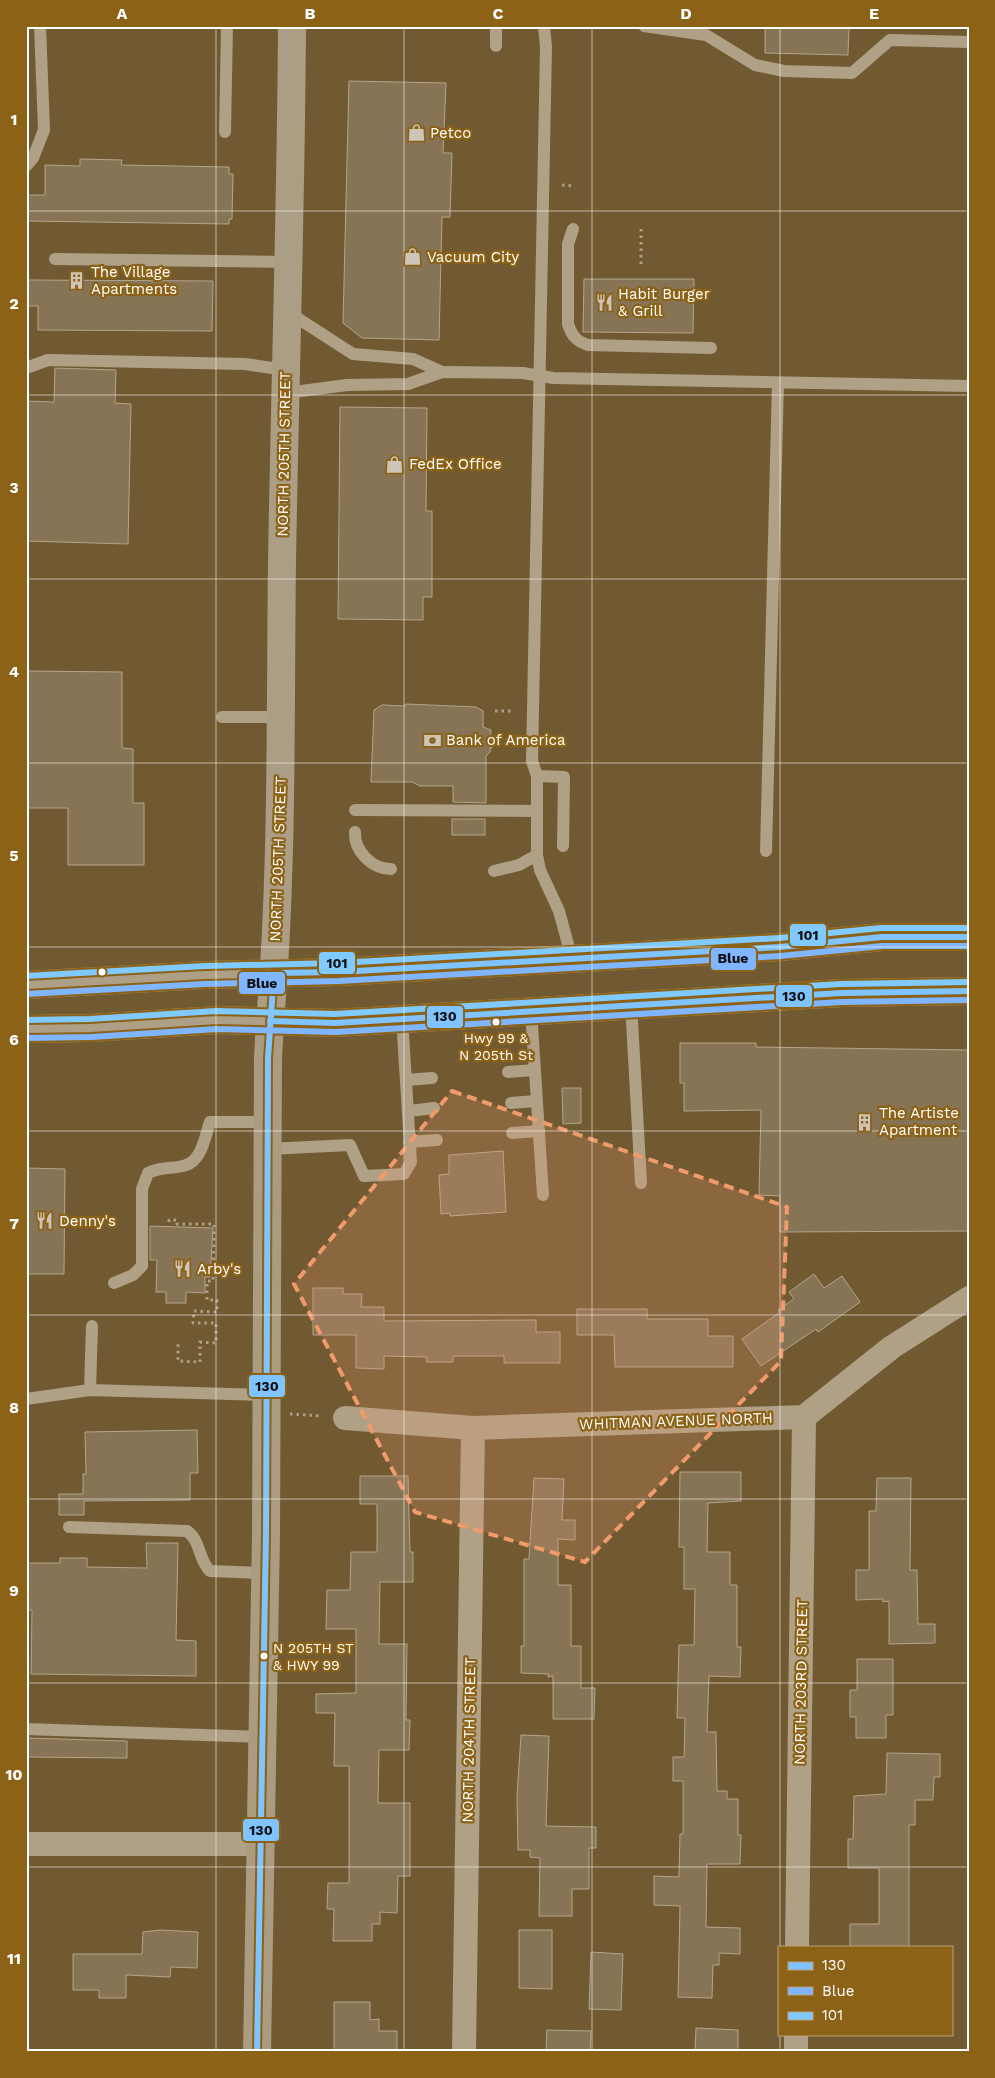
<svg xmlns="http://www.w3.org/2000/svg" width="995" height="2078" viewBox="0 0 995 2078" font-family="'Work Sans',sans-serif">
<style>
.building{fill:#867455;stroke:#b4a58d}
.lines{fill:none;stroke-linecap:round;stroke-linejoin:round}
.path{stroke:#afa086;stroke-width:3;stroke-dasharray:2.5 4;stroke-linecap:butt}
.lane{stroke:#afa086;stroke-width:12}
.street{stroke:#afa086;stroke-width:24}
.secondary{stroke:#aa9b81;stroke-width:28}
.primary{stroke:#ac9e84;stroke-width:28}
.highway{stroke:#ada087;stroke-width:28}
.bus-1-casing{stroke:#8c6217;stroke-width:10}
.bus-2-casing{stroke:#8c6217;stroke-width:10}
.bus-3-casing{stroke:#8c6217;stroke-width:10}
.bus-1{stroke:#80c4ff;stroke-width:6}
.bus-2{stroke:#80b5ff;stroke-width:6}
.bus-3{stroke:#80caff;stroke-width:6}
.marked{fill:#f19b6d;fill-opacity:0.2;stroke:#f19b6d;stroke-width:4;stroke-dasharray:10 6;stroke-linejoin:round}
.grid{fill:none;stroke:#fff;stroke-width:1;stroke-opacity:0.55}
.bus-dot{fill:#fff;stroke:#8c6217;stroke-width:2}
.labels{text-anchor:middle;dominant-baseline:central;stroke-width:4.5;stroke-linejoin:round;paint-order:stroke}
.bus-label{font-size:14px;fill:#fff;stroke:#8c6217}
.poi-label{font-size:15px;fill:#fff;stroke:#8c6217;text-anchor:start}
.street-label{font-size:15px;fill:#fff;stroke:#8c6217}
.line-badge{stroke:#8c6217;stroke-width:2}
.pale-badge-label{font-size:14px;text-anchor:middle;font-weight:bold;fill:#111}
.neatline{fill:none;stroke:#fff;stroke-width:2}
.grid-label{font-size:16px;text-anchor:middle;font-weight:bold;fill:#fff}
</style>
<rect width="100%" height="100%" fill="#715a32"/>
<g class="building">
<path d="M765,26H849L848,55L765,53Z"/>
<path d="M349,81L446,83L443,153H452L450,217H442L439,340L362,338L343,323Z"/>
<path d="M80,159L122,160L121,165L229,167V174H233L232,219H229V224L26,221V195H45V165L80,166Z"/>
<path d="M584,279H694L693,333L583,332Z"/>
<path d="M26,280L213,281L212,331L38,330V306H26Z"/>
<path d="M55,368L116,370L115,403L131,404L128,544L26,541V401L54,402Z"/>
<path d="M340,407L427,408L426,511H432V597H423V620L338,619Z"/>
<path d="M26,671L122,672V748L133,749V803H144V865H68V808H26Z"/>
<path d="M406,704L476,707L483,711V727L491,730L490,752L486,756V803L453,802V786H420L412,782H371L374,710L382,705L405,706Z"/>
<rect x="452" y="819" width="33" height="16"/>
<path d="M680,1043H756V1047L969,1050V1231L780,1232V1196L759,1195L761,1110L684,1111V1083H680Z"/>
<path d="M562,1088H581V1123L563,1124Z"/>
<path d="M503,1151L506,1212L450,1216V1213L441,1214L439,1175L449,1174V1155Z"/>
<path d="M26,1168L65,1169L64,1274H26Z"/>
<path d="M150,1226L213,1228L210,1277H205V1293L186,1292V1303H166V1292H156L157,1260H150Z"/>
<path d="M814,1274L824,1288L842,1276L860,1302L818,1332L816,1329L761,1366L742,1339L780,1312L778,1310L794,1299L789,1292Z"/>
<path d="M313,1288H343V1294H362L361,1307H384V1321L536,1320V1332H560V1363H504V1356H453V1362H426L427,1357L384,1356V1369L356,1368V1335H313Z"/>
<path d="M577,1309H647V1319H708V1336H733V1367H615L614,1335H577Z"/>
<path d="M197,1430L198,1473H190V1500L84,1501V1515H59V1494H83V1474H86L85,1432Z"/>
<path d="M680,1472H741V1501L708,1503L707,1552H730V1585H737V1647H741L740,1677L709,1676L707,1732H716L717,1791H727V1799H738V1835H741L740,1864H707L706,1927L740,1928V1954L719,1953V1965H713L712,1998L678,1997L680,1906L654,1905V1876L679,1877L680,1834H683V1781H673V1757H684L685,1718H677L679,1645H694L695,1589H684V1547H679Z"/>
<path d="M360,1476H408L410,1552H413V1582H380L379,1644H407L406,1720H410L409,1750H379L378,1803H410V1876H398L397,1913L380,1912V1924H372V1941H333L334,1909H327L328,1883H349V1766H334L335,1713H316V1694L356,1693V1629H326L327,1590H350L351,1552H377V1504H360Z"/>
<path d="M534,1478L564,1479L562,1520H575V1540L558,1539V1585H571V1646H581V1688H595L594,1719H553V1676L548,1677L549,1674L521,1673V1646H524V1559H529Z"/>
<path d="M877,1478H911L910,1570H917L918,1624H935V1643L889,1644V1601L883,1602V1599L856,1600V1570H869V1511H876Z"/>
<path d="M146,1543H178L176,1640L196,1641V1676L31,1674L32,1610H26V1563H60V1558H87V1567L147,1568Z"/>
<path d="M857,1659H893V1715H886V1738H856V1717H850V1690H857Z"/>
<path d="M521,1735L549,1736L546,1826L596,1827V1848H589V1889H572V1916H539L540,1858L530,1857V1850H518L517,1796Z"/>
<path d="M26,1738L127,1741V1758L26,1757Z"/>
<path d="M887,1753L940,1754V1777H934L933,1800H915V1825H909V1947H850V1924H879V1868H848V1839H853L854,1796L886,1794Z"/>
<path d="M160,1930L198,1932L197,1968L171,1967L170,1977L126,1975V1998H99V1990H73V1954H142L143,1932Z"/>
<path d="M519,1930H552V1989L519,1988Z"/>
<path d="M591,1952L623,1954L621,2010L589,2009Z"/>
<path d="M334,2002H370V2020L379,2019V2031H397V2052H334Z"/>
<path d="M696,2028L738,2030V2052H695Z"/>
<path d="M547,2030L591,2031L590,2052H546Z"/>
</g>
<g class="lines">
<g class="path">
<path d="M562,185L574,186"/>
<path d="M641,264V228"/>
<path d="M495,711H514"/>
<path d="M490,747H494"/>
<path d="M169,1222V1220H177V1224H214L213,1281H207V1300H217V1312L194,1311L193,1323H216V1343L200,1342V1362L178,1361V1341"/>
<path d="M290,1414L322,1416"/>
</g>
<g class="lane">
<path d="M544,26L546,47L532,761L537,776V855L540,870L559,911L572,959"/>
<path d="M644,26L706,35L755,65L784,71L852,73L890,40L969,42"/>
<path d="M496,46V26"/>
<path d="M225,132L227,26"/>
<path d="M26,166L33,158L44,130L40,26"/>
<path d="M573,229L568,244V324C572,336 576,341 588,345L711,348"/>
<path d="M55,259L287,262"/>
<path d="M288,312L353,354L413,359L442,372"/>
<path d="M26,368L48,360L245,364L286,370"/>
<path d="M286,393L347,385L408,384L442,372L523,373L553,378L969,386"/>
<path d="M222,717H282"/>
<path d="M537,776L564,777L563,846"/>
<path d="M355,810L537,811"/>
<path d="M355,832C354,851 372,869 391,869"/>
<path d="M766,851L778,383"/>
<path d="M494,871L519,865L537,855"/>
<path d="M631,1003L641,1183"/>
<path d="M531,1010L543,1195"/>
<path d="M508,1072L534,1070"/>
<path d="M407,1080L432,1078"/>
<path d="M511,1103L536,1101"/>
<path d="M409,1111L434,1108"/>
<path d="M512,1133L539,1131"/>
<path d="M409,1142L437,1140"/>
<path d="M268,1149L350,1145L364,1176L404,1174L411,1162L402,1018"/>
<path d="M114,1283L133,1275L142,1266V1189L148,1173C165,1165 173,1170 186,1165C202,1160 205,1136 210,1122H268"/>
<path d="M90,1390L92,1326"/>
<path d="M26,1399L90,1390L267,1395"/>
<path d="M69,1527L187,1531C201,1541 198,1559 210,1571L265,1573"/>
<path d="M26,1729L263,1737"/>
</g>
<g class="street">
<path d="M345,1418L473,1428L804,1417L892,1347L969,1298"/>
<path d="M26,1844H260"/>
<path d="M797,1947L804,1417"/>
<path d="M464,2052L473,1428"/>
<path d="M796,2052V2034"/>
</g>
<path class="secondary" d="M257,2052L266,1533L268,1058L270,1021"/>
<path class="primary" d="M270,1021C283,868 280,715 282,561C285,383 291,205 292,26"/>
<g class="highway">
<path d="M26,985L205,975L339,972L780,947L882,937H969"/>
<path d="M26,1029L90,1028L217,1020L335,1023L842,993L969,991"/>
</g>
<defs>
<g id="bus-1">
<path d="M270,1021L335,1023L842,993L969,991"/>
<path d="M257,2052L266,1533L268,1058L274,973L339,972L780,947L882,937H969"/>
</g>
<g id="bus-2">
<path d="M26,994L205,984L339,981L780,956L882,946H969"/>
<path d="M26,1038L91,1037L217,1029L336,1032L842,1002L969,1000"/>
</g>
<g id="bus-3">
<path d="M26,976L205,966L339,963L779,938L881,928H969"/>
<path d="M26,1020L90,1019L216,1011L335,1014L841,984L969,982"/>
</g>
</defs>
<use href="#bus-1" class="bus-1-casing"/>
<use href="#bus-2" class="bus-2-casing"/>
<use href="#bus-3" class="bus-3-casing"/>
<use href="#bus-1" class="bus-1"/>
<use href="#bus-2" class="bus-2"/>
<use href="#bus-3" class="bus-3"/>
</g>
<path class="marked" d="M452,1091L787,1207L781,1361L585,1562L415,1512L294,1284Z"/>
<path class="grid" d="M216,26V2052M404,26V2052M592,26V2052M780,26V1947M26,211H969M26,395H969M26,579H969M26,763H969M26,947H969M26,1131H969M26,1315H969M26,1499H969M26,1683H969M26,1867H969M780,2034V2052"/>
<defs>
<symbol id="shop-bare" viewBox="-9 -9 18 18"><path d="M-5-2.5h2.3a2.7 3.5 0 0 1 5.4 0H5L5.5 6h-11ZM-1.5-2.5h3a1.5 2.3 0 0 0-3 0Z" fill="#cdc5b7" stroke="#8c6217" stroke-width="2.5" paint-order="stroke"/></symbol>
<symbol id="building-bare" viewBox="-9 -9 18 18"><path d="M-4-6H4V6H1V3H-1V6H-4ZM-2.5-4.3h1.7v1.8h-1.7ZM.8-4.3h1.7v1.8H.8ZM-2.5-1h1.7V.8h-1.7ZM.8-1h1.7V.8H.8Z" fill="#cdc5b7" stroke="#8c6217" stroke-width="2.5" paint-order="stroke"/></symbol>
<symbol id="restaurant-bare" viewBox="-9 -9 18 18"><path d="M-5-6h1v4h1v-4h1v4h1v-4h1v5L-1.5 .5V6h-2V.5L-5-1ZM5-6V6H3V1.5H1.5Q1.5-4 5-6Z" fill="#cdc5b7" stroke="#8c6217" stroke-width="2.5" paint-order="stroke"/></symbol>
<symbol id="bank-bare" viewBox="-9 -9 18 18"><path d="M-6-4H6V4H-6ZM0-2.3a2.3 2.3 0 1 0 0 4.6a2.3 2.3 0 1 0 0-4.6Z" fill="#cdc5b7" stroke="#8c6217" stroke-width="2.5" paint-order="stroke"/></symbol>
</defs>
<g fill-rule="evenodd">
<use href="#shop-bare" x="404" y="120" width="25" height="25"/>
<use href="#shop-bare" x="400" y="244" width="25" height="25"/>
<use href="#building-bare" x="64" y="268" width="25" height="25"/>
<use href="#restaurant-bare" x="592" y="290" width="25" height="25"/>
<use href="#shop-bare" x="382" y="452" width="25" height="25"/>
<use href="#bank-bare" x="420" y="728" width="25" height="25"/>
<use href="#building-bare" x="852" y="1110" width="25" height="25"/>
<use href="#restaurant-bare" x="32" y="1208" width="25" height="25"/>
<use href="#restaurant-bare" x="170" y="1256" width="25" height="25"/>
</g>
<g class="bus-dot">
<circle cx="102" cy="972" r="4.5"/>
<circle cx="496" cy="1022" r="4.5"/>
<circle cx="264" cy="1656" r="4.5"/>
</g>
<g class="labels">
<g class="bus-label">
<text x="496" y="1038">Hwy 99 &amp;<tspan x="496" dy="17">N 205th St</tspan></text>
<text x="273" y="1648" text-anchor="start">N 205TH ST<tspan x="273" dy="17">&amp; HWY 99</tspan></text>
</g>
<g class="poi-label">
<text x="430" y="133">Petco</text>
<text x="427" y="257">Vacuum City</text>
<text x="91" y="272">The Village<tspan x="91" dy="17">Apartments</tspan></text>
<text x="618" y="294">Habit Burger<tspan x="618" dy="17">&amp; Grill</tspan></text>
<text x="409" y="464">FedEx Office</text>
<text x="446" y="740">Bank of America</text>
<text x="879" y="1113">The Artiste<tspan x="879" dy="17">Apartment</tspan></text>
<text x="59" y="1221">Denny's</text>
<text x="197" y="1269">Arby's</text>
</g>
<g class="street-label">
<text transform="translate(284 454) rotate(-89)">NORTH 205TH STREET</text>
<text transform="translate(278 859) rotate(-88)">NORTH 205TH STREET</text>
<text transform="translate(676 1421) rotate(-2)">WHITMAN AVENUE NORTH</text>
<text transform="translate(801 1682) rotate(-89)">NORTH 203RD STREET</text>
<text transform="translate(469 1740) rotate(-89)">NORTH 204TH STREET</text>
</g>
</g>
<g class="line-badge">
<rect x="789" y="923" width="38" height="24" rx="5" fill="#80caff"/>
<rect x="710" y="947" width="47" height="24" rx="5" fill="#80b5ff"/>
<rect x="318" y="951" width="38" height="24" rx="5" fill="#80caff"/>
<rect x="238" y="971" width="48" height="24" rx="5" fill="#80b5ff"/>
<rect x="775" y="984" width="38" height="24" rx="5" fill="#80c4ff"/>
<rect x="426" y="1005" width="38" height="24" rx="5" fill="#80c4ff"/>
<rect x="248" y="1374" width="38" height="24" rx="5" fill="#80c4ff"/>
<rect x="242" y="1818" width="38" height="24" rx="5" fill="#80c4ff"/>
</g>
<g class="pale-badge-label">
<text x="808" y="940">101</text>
<text x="733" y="963">Blue</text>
<text x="337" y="968">101</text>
<text x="262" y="988">Blue</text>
<text x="794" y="1001">130</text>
<text x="445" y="1021">130</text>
<text x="267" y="1391">130</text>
<text x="261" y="1835">130</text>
</g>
<rect width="995" height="2078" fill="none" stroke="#8c6217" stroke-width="55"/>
<rect x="778" y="1946" width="175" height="90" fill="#8c6217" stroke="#baa174"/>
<rect x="788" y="1962" width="25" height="8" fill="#80c4ff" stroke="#baa174"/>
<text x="822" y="1970" font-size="15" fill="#ffffff">130</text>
<rect x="788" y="1987" width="25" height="8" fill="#80b5ff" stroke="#baa174"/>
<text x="822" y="1996" font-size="15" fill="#ffffff">Blue</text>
<rect x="788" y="2012" width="25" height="8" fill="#80caff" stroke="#baa174"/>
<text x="822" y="2020" font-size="15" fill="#ffffff">101</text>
<rect x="28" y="28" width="940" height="2022" class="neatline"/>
<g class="grid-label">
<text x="122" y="19">A</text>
<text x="310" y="19">B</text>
<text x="498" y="19">C</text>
<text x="686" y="19">D</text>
<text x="874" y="19">E</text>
<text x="14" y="125">1</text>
<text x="14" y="309">2</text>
<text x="14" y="493">3</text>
<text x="14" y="677">4</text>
<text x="14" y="861">5</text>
<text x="14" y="1045">6</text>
<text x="14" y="1229">7</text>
<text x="14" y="1413">8</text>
<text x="14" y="1596">9</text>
<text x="14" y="1780">10</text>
<text x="14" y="1964">11</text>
</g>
</svg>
